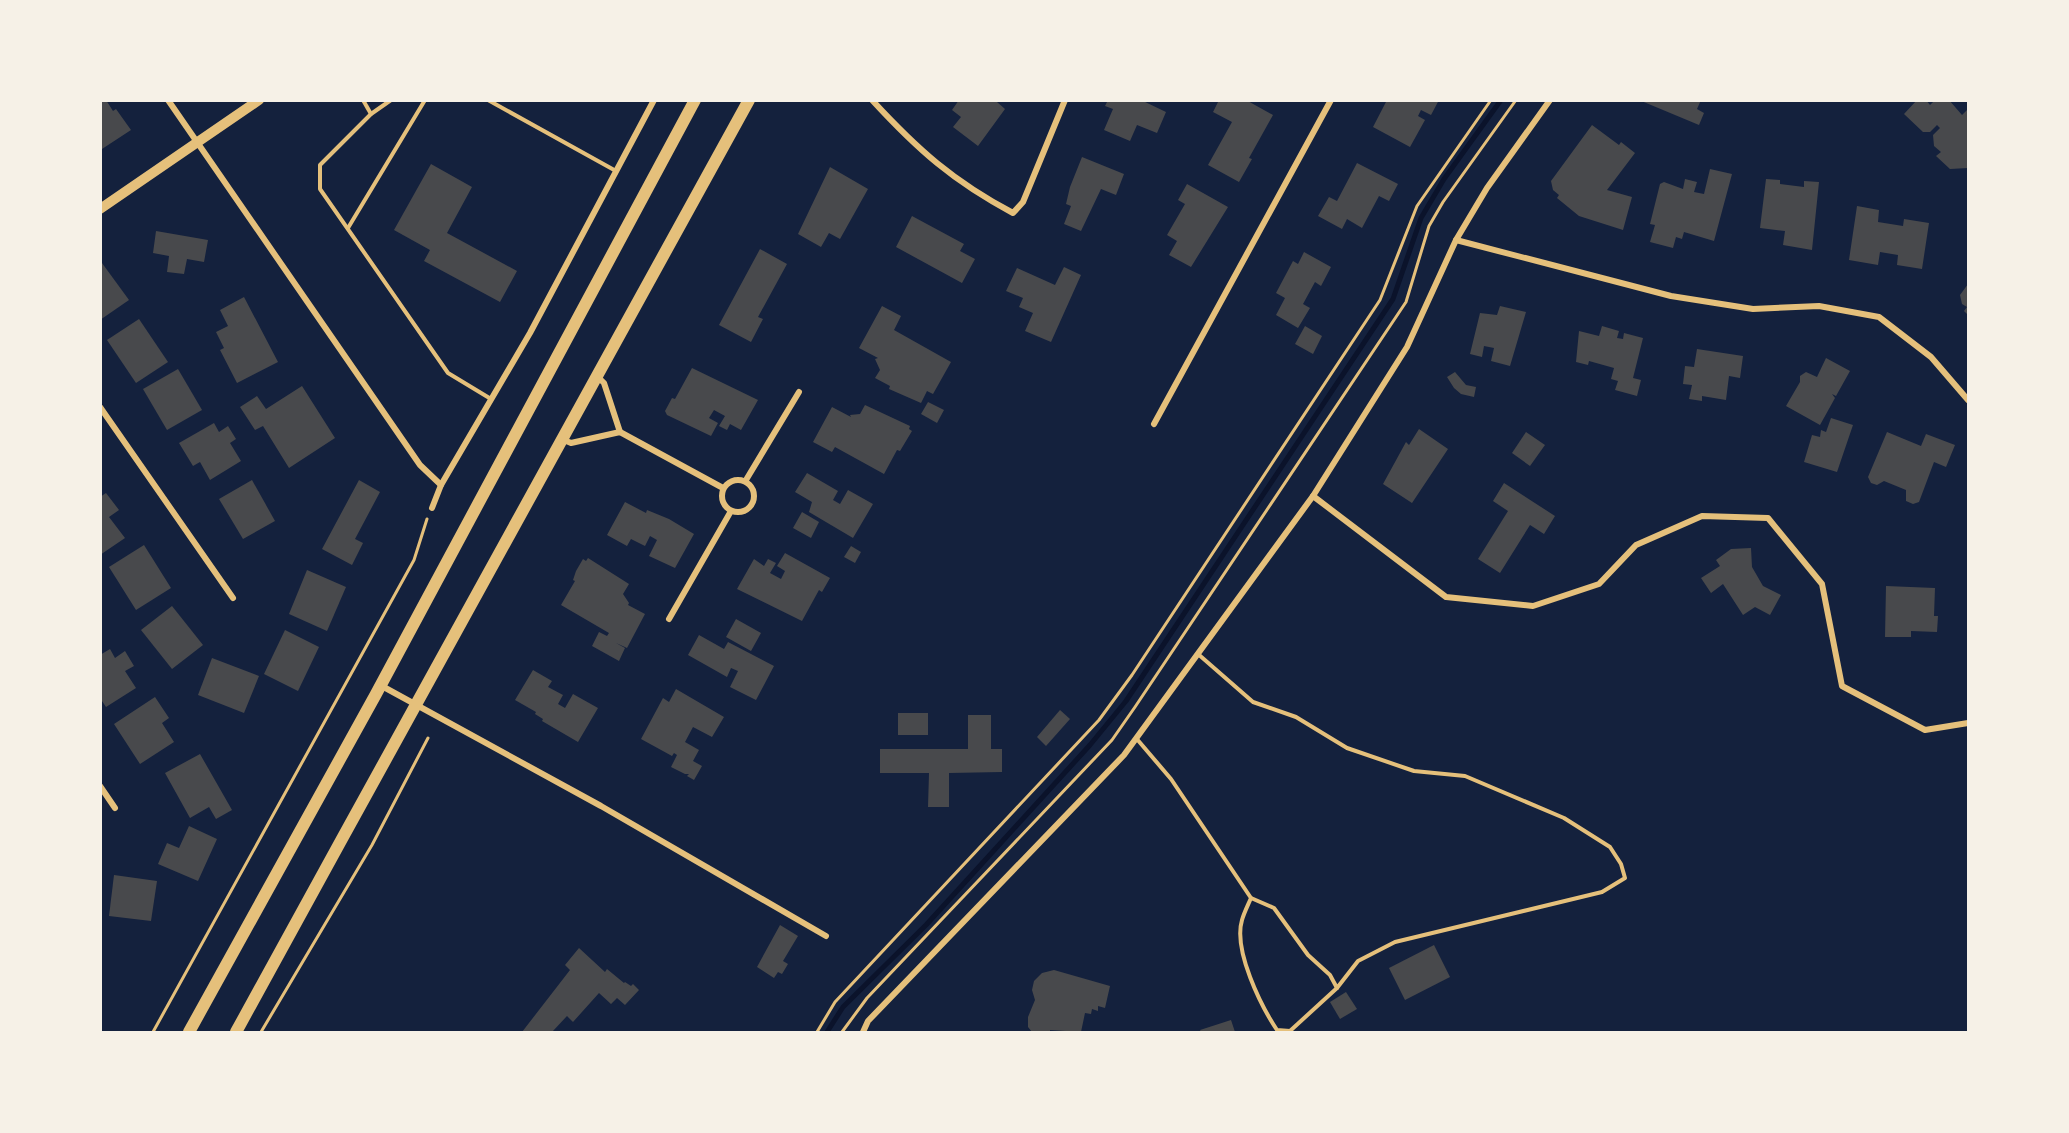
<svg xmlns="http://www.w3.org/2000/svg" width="2069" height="1133" viewBox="0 0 2069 1133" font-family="'Varela Round',sans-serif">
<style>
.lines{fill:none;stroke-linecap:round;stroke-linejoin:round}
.stream{stroke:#0b132b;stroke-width:5}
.building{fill:#48494c}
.path{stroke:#e5c07b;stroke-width:3}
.service{stroke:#e5c07b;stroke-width:4}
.minor{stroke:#e5c07b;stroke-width:6}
.tertiary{stroke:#e5c07b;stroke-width:10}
.secondary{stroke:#e5c07b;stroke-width:12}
</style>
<rect width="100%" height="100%" fill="#14213d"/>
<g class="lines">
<path class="stream" d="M827,1032L843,1007L926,925L1090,745L1126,701L1393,299L1421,218L1444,179L1501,100"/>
</g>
<g class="building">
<path d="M100,100H106L113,111L116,109L131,130L102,149Z"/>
<path d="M959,100H999L997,102L1005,109L978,146L953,127L961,117L952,110Z"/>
<path d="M1108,100H1141L1166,112L1157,133L1137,125L1130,141L1104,130L1113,109L1105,106Z"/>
<path d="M1219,100H1246L1273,115L1249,158L1252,159L1239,182L1208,165L1232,122L1213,112Z"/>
<path d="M1387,100H1439L1431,115L1421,110L1418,116L1425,120L1410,147L1373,127Z"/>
<path d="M1639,100H1701L1697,109L1704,113L1699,125Z"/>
<path d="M1917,100H1926L1930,105L1935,100H1949L1962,115L1967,110L1968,111V168L1950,169L1936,156L1941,152L1934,146L1933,135L1940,128L1937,125L1930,132H1923L1904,114Z"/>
<path d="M1592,125L1619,145L1621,142L1635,153L1607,190L1632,197L1623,230L1579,216L1557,198L1559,195L1553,190L1551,181Z"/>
<path d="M1082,157L1124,174L1116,195L1101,189L1081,231L1064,224L1071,206L1066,204L1070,187Z"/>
<path d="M1357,163L1398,184L1389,201L1379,196L1362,228L1347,219L1342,229L1318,216L1329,197L1337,201Z"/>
<path d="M431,164L472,187L447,233L517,271L500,302L424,261L430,250L394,230Z"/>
<path d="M830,167L868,189L840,239L829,233L821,247L798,234Z"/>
<path d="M1710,169L1732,174L1714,241L1684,232L1682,239L1676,237L1673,248L1650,242L1655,225L1650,224L1660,184L1664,182L1683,189L1685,179L1697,182L1694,192L1704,194Z"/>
<path d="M1766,179L1780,180V184L1804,187V181L1819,182L1812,250L1783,245L1785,231L1760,228Z"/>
<path d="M1187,184L1228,207L1191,267L1169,255L1177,241L1167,235L1185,204L1178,200Z"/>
<path d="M1857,206L1879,210L1878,222L1903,226L1904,219L1929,223L1922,269L1897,265L1898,255L1880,252L1878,265L1849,260Z"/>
<path d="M912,216L964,244L960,251L975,259L962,283L896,247Z"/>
<path d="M156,231L208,240L204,262L187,259L184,274L167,272L169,256L153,253Z"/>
<path d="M760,249L787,264L758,317L763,319L751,342L719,325Z"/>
<path d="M1304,252L1331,267L1321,286L1315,282L1303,304L1310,308L1298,328L1276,315L1285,298L1276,293L1293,261L1298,264Z"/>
<path d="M102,263L129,300L100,320V264Z"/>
<path d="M1064,267L1081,275L1051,342L1025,331L1033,313L1019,307L1023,298L1006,291L1017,268L1055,285Z"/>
<path d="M1968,284V315L1964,311L1967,307L1962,304L1960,295Z"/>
<path d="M244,297L278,362L237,383L220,350L224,348L216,332L228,326L220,310Z"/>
<path d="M882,306L901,316L894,330L951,362L933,394L927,391L921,403L889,389L890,386L875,378L880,370L875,359L878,358L859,348Z"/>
<path d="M1500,306L1526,312L1510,366L1491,361L1494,348L1484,346L1482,357L1470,354L1480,313L1497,315Z"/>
<path d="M139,319L168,362L136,383L107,340Z"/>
<path d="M1305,326L1322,336L1313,354L1295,344Z"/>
<path d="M1602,326L1619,331L1617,338L1623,339L1624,333L1643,338L1633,378L1641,380L1637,396L1615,390L1618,381L1611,379L1614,368L1589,361L1588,365L1576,362L1579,331L1599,336Z"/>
<path d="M1697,349L1743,356L1740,378L1729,376L1726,400L1702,396V401L1689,399L1692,385L1683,384L1685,366L1694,367Z"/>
<path d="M1826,358L1850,371L1836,396L1832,394L1835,398L1820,425L1786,406L1800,382V376L1806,372L1817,377Z"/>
<path d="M692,368L758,400L741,430L730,424L727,430L719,426L725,416L714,410L709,418L718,423L711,436L667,415L665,411L672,398L675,399Z"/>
<path d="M178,369L202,410L167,430L143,389Z"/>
<path d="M1455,372L1466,385L1476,387L1474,397L1461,394L1454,388L1447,377Z"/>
<path d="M302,386L335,438L289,468L263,426L255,430L240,407L257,396L266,409Z"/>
<path d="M928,402L944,410L937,423L921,414Z"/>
<path d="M865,405L910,426L909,429L912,431L900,451L897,450L884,474L835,447L832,452L813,442L832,407L851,417L850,415L860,414Z"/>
<path d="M1831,418L1853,425L1837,472L1804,462L1812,435L1820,437L1821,430L1826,432Z"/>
<path d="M214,423L219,432L228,426L236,439L230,443L241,461L210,480L200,462L193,466L179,443Z"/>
<path d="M1419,429L1448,449L1412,503L1383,484L1406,442L1409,445Z"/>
<path d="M1526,432L1545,445L1530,466L1512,453Z"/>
<path d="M1887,432L1921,446L1926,434L1955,445L1946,467L1934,462L1919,502L1913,504L1906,501V490L1884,481L1877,485L1871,483L1868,477Z"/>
<path d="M807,473L838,491L833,500L840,504L848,490L873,504L853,538L809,512L812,502L795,492Z"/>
<path d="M252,480L275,521L243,539L219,499Z"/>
<path d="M359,480L380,492L355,539L363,543L352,565L322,549Z"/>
<path d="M1504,483L1555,516L1544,534L1530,525L1500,573L1478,559L1508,511L1493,501Z"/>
<path d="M106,493L119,510L109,517L125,538L100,555V497Z"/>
<path d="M625,502L646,513L647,510L669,519L694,534L675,568L649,556L657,540L650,536L645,546L631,539L627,546L607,535Z"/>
<path d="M802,512L819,522L811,538L793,528Z"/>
<path d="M144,545L171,588L136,610L109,567Z"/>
<path d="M851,546L861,552L855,563L844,557Z"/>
<path d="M1751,548L1752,567L1763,586L1781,595L1770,615L1755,607L1743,615L1723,584L1711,593L1701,578L1720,566L1716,560L1731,549Z"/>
<path d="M785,553L830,578L822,592L819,590L802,621L737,589L754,559L764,566L768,559L776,563L770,573L781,579L785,571L777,566Z"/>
<path d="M588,558L629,584L623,594L629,603L628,605L645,614L627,648L616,643L625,648L619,661L592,646L599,632L607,636L609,633L561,605L575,581L573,580L576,571L583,559L586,561Z"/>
<path d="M307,570L346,587L327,631L289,614Z"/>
<path d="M1886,586L1935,588L1934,616H1938L1937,632L1911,631V637H1885Z"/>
<path d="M172,606L203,645L172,669L141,630Z"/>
<path d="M736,619L761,633L751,651L726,637Z"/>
<path d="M285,630L319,647L298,691L264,674Z"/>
<path d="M699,635L724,649L728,642L774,666L756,700L730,687L738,671L731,668L727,677L688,655Z"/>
<path d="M110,649L115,658L125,651L134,666L125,671L136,688L106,707L100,698V655Z"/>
<path d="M212,658L259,676L244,713L198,695Z"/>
<path d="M533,670L552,681L548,687L563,695L558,704L565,708L573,694L598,708L578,742L542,721L543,719L535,714L536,712L515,700Z"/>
<path d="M676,689L724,717L712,737L693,727L685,742L699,750L693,761L702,766L694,780L687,776L689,774H685L671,767L677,755L674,753L672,756L641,739L663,698L669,702Z"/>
<path d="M155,697L169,718L162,723L174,742L140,764L114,724Z"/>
<path d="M1060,710L1070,719L1046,746L1037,737Z"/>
<rect x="898" y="713" width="30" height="22"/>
<path d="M968,715H991V749H1002V772L949,773V807H928L929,773H880V749H968Z"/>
<path d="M200,754L232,810L216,819L209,807L190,818L165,773Z"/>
<path d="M189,826L217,839L198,881L158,864L167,843L179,848Z"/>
<path d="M114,875L157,881L151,921L109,916Z"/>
<path d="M780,925L798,936L783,961L788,964L782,974L778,972L774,978L757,967Z"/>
<path d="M1434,945L1450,977L1405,1000L1389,968Z"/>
<path d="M579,948L605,972L607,969L624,983L625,982L631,986L633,984L639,990L625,1005L617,998L611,1004L599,993L573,1022L567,1016L552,1032H522L570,970L565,965Z"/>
<path d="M1054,970L1110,986L1105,1008L1098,1006V1011L1092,1009L1091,1014L1085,1013L1081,1032L1050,1030V1032H1032L1028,1027V1017L1035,1000L1032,990L1034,981L1042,973Z"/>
<path d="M1346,992L1357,1009L1340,1019L1330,1002Z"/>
<path d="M1231,1020L1235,1032H1201L1200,1030Z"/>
</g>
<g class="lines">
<g class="path">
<path d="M153,1032L414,560L427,519"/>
<path d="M261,1032L372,845L428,738"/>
<path d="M817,1032L835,1002L1099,720L1132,675L1380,300L1417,206L1491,100"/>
<path d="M842,1032L867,998L1112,740L1135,707L1406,302L1429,226L1443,202L1516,100"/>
</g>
<g class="service">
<path d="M363,100L371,114"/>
<path d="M391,100L371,114L320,165V189L448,373L491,399"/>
<path d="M488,100L616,171"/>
<path d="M348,228L425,100"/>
<path d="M1198,654L1253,702L1296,717L1347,748L1414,771L1465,776L1564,818L1610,847L1621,864L1625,878L1602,892L1395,942L1358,961L1337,988L1330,975L1308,955L1274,908L1251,898"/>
<path d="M1136,738L1171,779L1251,898C1248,905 1244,913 1242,920C1233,950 1261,1006 1277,1030L1290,1031L1337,988"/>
</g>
<g class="minor">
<path d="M168,100L420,465L441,485"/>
<path d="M872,100C918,150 953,181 1013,213L1023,202L1065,100"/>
<path d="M1456,240L1671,296L1753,309L1819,306L1879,317L1931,357L1968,400"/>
<path d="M598,377L604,383L620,432"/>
<path d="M100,407L233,598"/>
<path d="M1154,424L1331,100"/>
<path d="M564,440L571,443L620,432L723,488"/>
<circle cx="738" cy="496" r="16"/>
<path d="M746,480L799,392"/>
<path d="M1313,496L1446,597L1533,606L1599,584L1636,545L1702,516L1768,518L1822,584L1842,686L1925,730L1968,723"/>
<path d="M432,508L441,485L530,333L654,100"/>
<path d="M669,619L731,511"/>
<path d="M380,685L601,806L826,936"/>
<path d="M100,786L115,808"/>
<path d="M863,1032L868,1021L1124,755L1313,496L1407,347L1456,240L1487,188L1550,100"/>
</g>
<path class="tertiary" d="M100,209L259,100"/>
<g class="secondary">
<path d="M189,1032L376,694L695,100"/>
<path d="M236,1032C406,721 579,412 749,100"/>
</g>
</g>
<rect width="2069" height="1133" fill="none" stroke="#f6f1e7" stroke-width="204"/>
</svg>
